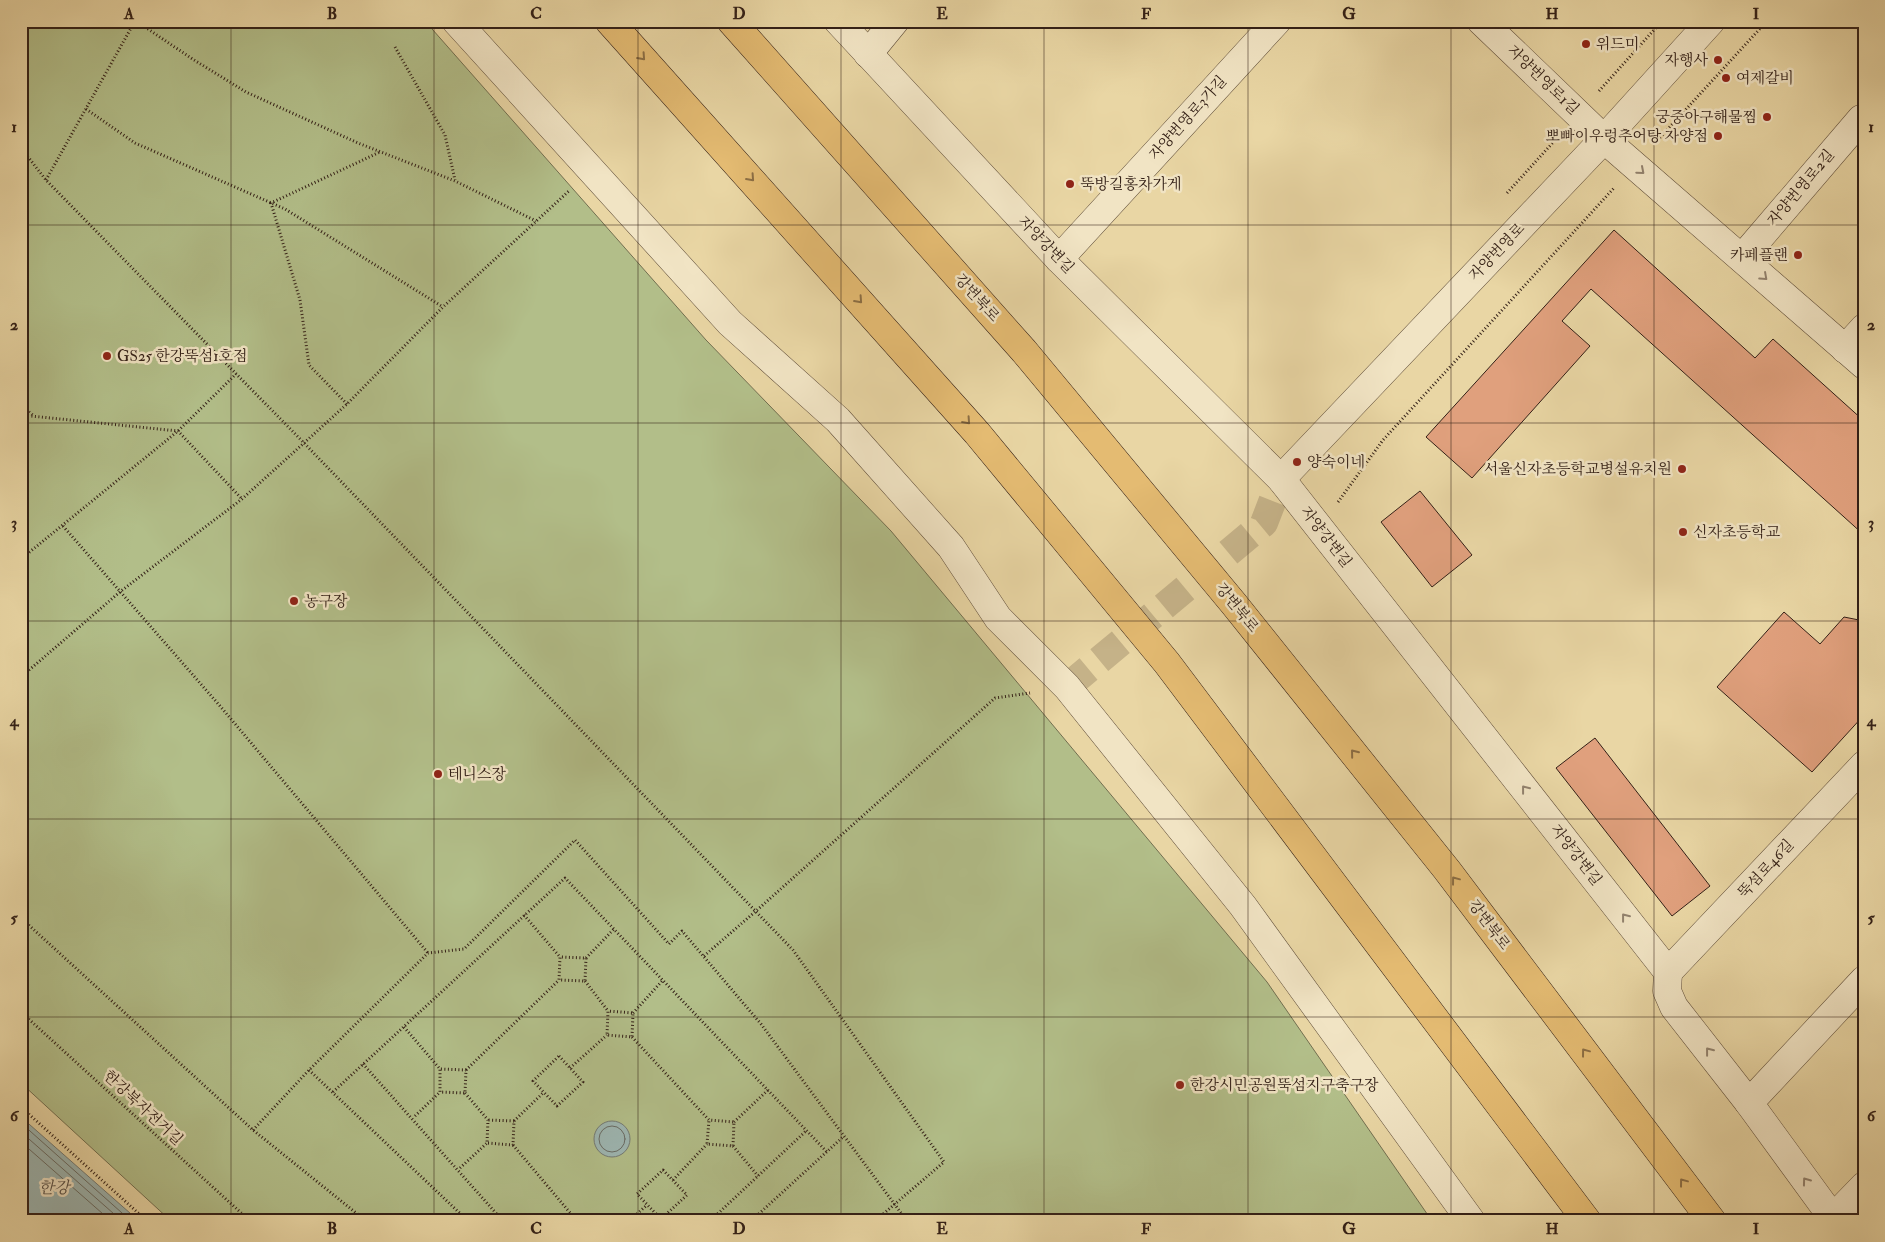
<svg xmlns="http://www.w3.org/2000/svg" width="1885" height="1242" viewBox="0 0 1885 1242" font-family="'IM FELL Double Pica','Noto Serif KR',serif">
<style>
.green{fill:#b2be89;stroke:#726f50}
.water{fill:#9db6b2;stroke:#737a74}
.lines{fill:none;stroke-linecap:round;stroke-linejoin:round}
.shore{stroke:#686b64;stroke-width:1}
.building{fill:#e0a07d;stroke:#332017}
.minor-tunnel{stroke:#c5b288;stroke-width:28;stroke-dasharray:28 14;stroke-linecap:butt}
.minor-casing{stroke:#604e3a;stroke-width:29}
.tertiary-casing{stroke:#604e3a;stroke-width:29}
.trunk-casing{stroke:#332017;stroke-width:29}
.path{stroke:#332017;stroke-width:3;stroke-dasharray:1 2.5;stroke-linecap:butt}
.minor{stroke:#f1e4c4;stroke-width:28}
.tertiary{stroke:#f1e4c4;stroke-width:28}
.trunk{stroke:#e4bb72;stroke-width:28}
.oneway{stroke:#8c6e44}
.oneway2{stroke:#92826e}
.grid{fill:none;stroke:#332017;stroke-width:1;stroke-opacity:0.55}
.poi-dot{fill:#8f2418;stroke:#f1e4c4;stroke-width:2}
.labels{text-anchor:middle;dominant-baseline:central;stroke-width:5;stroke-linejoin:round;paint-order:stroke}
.poi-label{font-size:15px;fill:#332017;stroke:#f1e4c4;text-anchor:start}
.street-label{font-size:15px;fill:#332017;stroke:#f1e4c4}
.water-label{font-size:16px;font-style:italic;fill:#534d46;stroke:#f1e4c4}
.neatline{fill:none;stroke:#332017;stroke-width:2}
.grid-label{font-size:16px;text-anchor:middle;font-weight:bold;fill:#332017}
</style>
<rect width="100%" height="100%" fill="#e9d6a4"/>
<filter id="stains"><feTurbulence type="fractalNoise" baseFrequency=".004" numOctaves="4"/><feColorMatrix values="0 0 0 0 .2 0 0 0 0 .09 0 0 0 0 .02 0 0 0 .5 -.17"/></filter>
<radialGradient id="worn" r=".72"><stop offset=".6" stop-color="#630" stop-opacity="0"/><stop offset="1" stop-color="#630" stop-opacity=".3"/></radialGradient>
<path class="green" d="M21,21H425L706,340L891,531L1267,982L1432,1221H171L21,1083Z"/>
<g class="water">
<path d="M21,1117L139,1221H21Z"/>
<circle cx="612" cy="1139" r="18"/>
</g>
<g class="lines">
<g class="shore">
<path d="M21,1123L131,1221"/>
<circle cx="612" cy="1139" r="13"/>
<path d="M21,1132L122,1221"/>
<path d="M21,1142L111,1221"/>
</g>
</g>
<g class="building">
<path d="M1614,230L1755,358L1773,339L1864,421V447L1859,452L1864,456V535L1591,289L1562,321L1590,346L1472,478L1426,437Z"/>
<path d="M1420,491L1472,555L1432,587L1381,522Z"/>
<path d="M1784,612L1820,644L1844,617L1864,621V715L1812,772L1717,687Z"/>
<path d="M1595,738L1710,886L1672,916L1556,768Z"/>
</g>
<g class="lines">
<path class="minor-tunnel" d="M1067,687L1264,523L1281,479"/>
<defs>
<g id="minor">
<path d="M456,21L730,323L838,420L951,547L998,618L1067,687L1243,906L1471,1221"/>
<path d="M838,21L1059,259L1281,479L1668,972L1667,991L1674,1007L1749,1103L1835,1221"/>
<path d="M1481,21L1604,139L1864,365"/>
<path d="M868,54L895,21"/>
<path d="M1742,258L1861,119L1864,122"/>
<path d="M1059,259L1277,21"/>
<path d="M1845,349L1864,328"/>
<path d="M1668,972L1864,765"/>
<path d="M1749,1103L1864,980"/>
<path d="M1833,1218L1864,1186"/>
</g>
<path id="tertiary" d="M1281,479L1604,139L1711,21"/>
<g id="trunk">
<path d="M609,21L977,433L1167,663L1587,1221"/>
<path d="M731,21L1024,351L1234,604L1447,870L1712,1221"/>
</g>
</defs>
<use href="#minor" class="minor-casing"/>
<use href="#tertiary" class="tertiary-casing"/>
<use href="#trunk" class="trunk-casing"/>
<g class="path">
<path d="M136,21L194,60L246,92L358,143L455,181L536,221"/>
<path d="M395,47L445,135L455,180"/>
<path d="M1599,91L1662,21"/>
<path d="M86,109L135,143L285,209L443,307"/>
<path d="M1655,143L1767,21"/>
<path d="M21,148L46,180L304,443L793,950L944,1162L875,1221"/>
<path d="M46,180L135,21"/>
<path d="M1507,193L1558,137"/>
<path d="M347,404L309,365L300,300L271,203L380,152"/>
<path d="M21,405L34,416"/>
<path d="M21,415L178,431L242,499"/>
<path d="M1338,502L1383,440L1614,188"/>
<path d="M63,526L220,706L428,953"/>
<path d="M21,559L178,431L236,374"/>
<path d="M21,677L121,591L242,499L304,443L347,404L443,307L570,190"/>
<path d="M524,915L560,957L559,980L585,981L586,958L560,957"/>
<path d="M21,918L253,1130L366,1221"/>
<path d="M704,956L756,911L995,698L1030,693"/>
<path d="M586,958L614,929"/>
<path d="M585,981L608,1011L607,1035L632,1037L633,1013L608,1011"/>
<path d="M21,1012L250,1221"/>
<path d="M633,1013L663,980"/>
<path d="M404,1027L440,1069V1092L465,1093L466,1070L440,1069"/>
<path d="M632,1037L709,1120L734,1122L733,1146L707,1144L709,1120"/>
<path d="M559,1056L583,1082L557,1106L533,1081Z"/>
<path d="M363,1064L503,1221"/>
<path d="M570,1068L607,1035"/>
<path d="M309,1070L468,1221"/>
<path d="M466,1070L559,980"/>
<path d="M333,1092L565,878L827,1152"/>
<path d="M465,1093L488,1120L487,1143L513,1145L514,1121L488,1120"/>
<path d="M21,1107L147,1221"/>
<path d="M415,1116L440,1092"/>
<path d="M514,1121L544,1092"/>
<path d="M734,1122L768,1090"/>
<path d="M253,1130L309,1070L428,953L464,949L575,840L669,944L682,931L761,1024L907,1221"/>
<path d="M513,1145L577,1221"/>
<path d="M733,1146L758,1176"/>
<path d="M460,1168L487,1143"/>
<path d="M663,1170L687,1195L661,1219L637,1194Z"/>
<path d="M673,1180L707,1144"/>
<path d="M629,1221L647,1205"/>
<path d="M710,1221L807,1130"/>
<path d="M751,1221L844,1136"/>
</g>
<use href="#minor" class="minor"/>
<use href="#tertiary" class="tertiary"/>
<use href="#trunk" class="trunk"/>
</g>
<defs><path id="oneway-chevron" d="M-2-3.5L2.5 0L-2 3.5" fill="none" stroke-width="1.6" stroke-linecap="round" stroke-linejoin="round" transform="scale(1.25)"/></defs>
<g class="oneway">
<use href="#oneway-chevron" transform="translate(642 57) rotate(48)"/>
<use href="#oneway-chevron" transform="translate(751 178) rotate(48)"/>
<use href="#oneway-chevron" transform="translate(859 300) rotate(48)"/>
<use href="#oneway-chevron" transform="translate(967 421) rotate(48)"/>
<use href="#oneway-chevron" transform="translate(1354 753) rotate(-129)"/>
<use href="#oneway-chevron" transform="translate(1455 880) rotate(-127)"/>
<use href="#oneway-chevron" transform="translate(1585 1052) rotate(-127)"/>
<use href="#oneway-chevron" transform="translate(1683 1182) rotate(-127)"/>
</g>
<g class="oneway2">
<use href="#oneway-chevron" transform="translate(1641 171) rotate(41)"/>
<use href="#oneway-chevron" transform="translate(1764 277) rotate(42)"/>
<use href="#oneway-chevron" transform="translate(1525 789) rotate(-128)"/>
<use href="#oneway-chevron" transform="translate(1625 917) rotate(-128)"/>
<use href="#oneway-chevron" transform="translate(1709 1051) rotate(-128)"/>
<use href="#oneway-chevron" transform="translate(1806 1181) rotate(-126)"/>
</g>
<path class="grid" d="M231,21V1221M434,21V1221M638,21V1221M841,21V1221M1044,21V1221M1248,21V1221M1451,21V1221M1654,21V1221M21,225H1864M21,423H1864M21,621H1864M21,819H1864M21,1017H1864"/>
<g class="poi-dot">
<circle cx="1586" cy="44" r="5"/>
<circle cx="1718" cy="60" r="5"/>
<circle cx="1726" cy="78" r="5"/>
<circle cx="1767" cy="117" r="5"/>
<circle cx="1718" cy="136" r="5"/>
<circle cx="1070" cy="184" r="5"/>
<circle cx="1798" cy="255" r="5"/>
<circle cx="107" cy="356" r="5"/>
<circle cx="1297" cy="462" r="5"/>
<circle cx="1682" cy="469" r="5"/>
<circle cx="1683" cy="532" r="5"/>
<circle cx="294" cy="601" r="5"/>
<circle cx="438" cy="774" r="5"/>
<circle cx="1180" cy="1085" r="5"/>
</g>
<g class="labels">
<g class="poi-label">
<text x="1596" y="44">위드미</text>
<text x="1708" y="60" text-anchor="end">자행사</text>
<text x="1736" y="78">여제갈비</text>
<text x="1757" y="117" text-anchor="end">궁중아구해물찜</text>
<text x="1708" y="136" text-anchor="end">뽀빠이우렁추어탕 자양점</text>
<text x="1080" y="184">뚝방길홍차가게</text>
<text x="1788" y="255" text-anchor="end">카페플랜</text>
<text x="117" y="356">GS25 한강뚝섬1호점</text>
<text x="1307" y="462">양숙이네</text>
<text x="1672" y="469" text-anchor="end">서울신자초등학교병설유치원</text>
<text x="1693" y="532">신자초등학교</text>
<text x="304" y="601">농구장</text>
<text x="448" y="774">테니스장</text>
<text x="1190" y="1085">한강시민공원뚝섬지구축구장</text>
</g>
<g class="street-label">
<text transform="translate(1543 80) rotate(44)">자양번영로1길</text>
<text transform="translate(1188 118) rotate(-48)">자양번영로3가길</text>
<text transform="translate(1801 188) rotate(-50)">자양번영로2길</text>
<text transform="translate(1046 245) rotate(46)">자양강변길</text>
<text transform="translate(1497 252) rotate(-46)">자양번영로</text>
<text transform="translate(977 298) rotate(48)">강변북로</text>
<text transform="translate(1326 537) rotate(52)">자양강변길</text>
<text transform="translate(1237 608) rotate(51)">강변북로</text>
<text transform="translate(1576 855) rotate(52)">자양강변길</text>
<text transform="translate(1766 869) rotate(-47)">뚝섬로46길</text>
<text transform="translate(1489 925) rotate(53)">강변북로</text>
<text transform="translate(143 1108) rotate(43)">한강북자전거길</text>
</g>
<g class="water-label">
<text x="54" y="1188">한강</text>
</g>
</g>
<rect width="1885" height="1242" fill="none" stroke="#e9d6a4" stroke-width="55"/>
<rect x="28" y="28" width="1830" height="1186" class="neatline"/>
<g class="grid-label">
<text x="129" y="19">A</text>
<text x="332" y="19">B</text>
<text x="536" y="19">C</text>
<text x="739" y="19">D</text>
<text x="942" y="19">E</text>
<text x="1146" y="19">F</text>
<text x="1349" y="19">G</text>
<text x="1552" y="19">H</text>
<text x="1756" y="19">I</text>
<text x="14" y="132">1</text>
<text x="1871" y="132">1</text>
<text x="14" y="330">2</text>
<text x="1871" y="330">2</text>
<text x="14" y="528">3</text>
<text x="1871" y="528">3</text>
<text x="14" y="726">4</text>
<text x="1871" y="726">4</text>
<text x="14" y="923">5</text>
<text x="1871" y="923">5</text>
<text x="14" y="1121">6</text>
<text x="1871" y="1121">6</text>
<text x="129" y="1234">A</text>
<text x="332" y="1234">B</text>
<text x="536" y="1234">C</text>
<text x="739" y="1234">D</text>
<text x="942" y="1234">E</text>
<text x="1146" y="1234">F</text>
<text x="1349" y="1234">G</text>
<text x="1552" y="1234">H</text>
<text x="1756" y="1234">I</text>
</g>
<rect width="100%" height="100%" filter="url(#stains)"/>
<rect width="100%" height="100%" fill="url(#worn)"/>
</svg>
